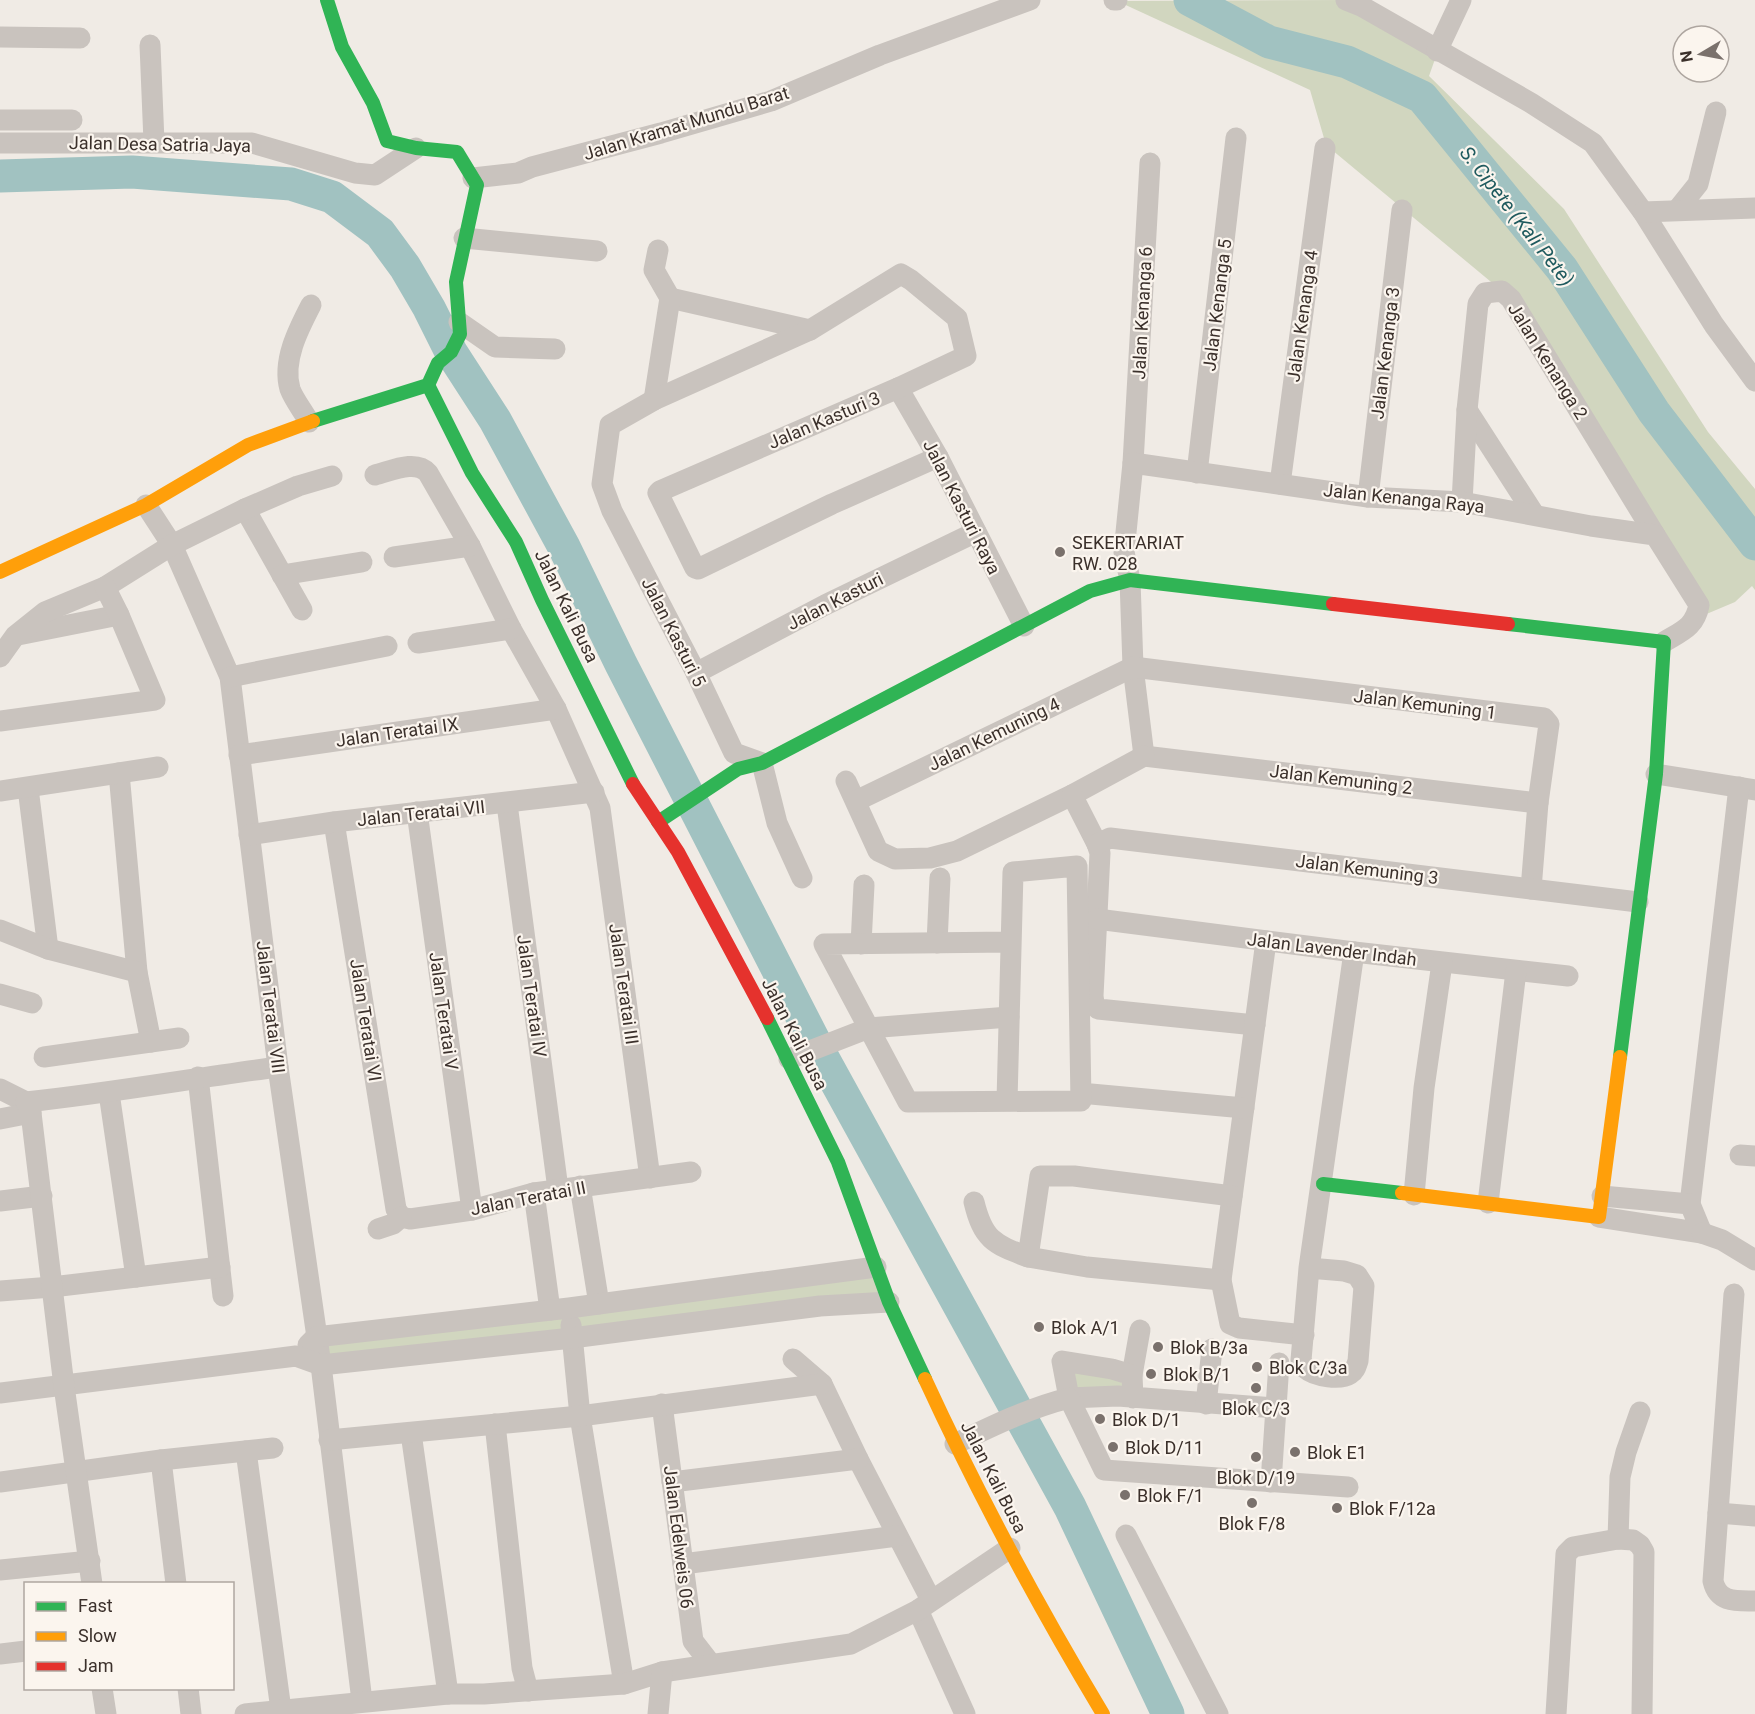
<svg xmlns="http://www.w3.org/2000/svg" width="1755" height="1714" viewBox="0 0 1755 1714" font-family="Roboto,sans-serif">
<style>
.green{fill:#d1d6bf}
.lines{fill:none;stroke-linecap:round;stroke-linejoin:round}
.river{stroke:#a1c2c1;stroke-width:33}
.street{stroke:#c9c3be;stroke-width:21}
.fast{stroke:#30b455;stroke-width:14}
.slow{stroke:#ff9f0a;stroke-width:14}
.jam{stroke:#e5322d;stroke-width:14}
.poi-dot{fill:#7a716c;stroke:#fbf5ee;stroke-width:2}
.labels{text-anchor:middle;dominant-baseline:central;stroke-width:4.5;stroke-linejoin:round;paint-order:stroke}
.street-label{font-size:18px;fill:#3b302b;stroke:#fbf5ee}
.poi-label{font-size:18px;fill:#3b302b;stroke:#fbf5ee;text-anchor:start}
.water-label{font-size:20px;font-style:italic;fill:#1f5a5e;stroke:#fbf5ee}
</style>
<rect width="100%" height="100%" fill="#f0ebe5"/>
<g class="green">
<path d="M1346,0L1440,45L1429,76L1564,209L1708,432L1755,489V590L1752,586L1735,602L1697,618L1502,291L1326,145L1310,90L1117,1Z"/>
<path d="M876,1267L889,1302L321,1365L316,1337Z"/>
<path d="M1062,1361L1112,1369L1133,1398H1069Z"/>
</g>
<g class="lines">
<g class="river">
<path d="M1190,0L1269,42L1347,62L1422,97L1562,269L1654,412L1755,544"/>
<path d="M0,176L132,172L291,184L332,197L380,233L405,267L429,308L451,352L495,420L564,547L621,664L823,1058L1070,1507L1168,1714"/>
</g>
<g class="street">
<path d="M1114,0H1117"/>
<path d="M1346,0L1361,6L1531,103L1593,143L1643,212L1714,325L1755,381"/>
<path d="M0,37L80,38"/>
<path d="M150,45L154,142"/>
<path d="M1437,51L1461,0"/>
<path d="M0,120H72"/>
<path d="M0,143H252L355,173L375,175L416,148"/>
<path d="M473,178L518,173L532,167L661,133L771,101L880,55L1030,0"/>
<path d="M1678,209L1698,184L1716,112"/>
<path d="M1643,212L1755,208"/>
<path d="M464,238L597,251"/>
<path d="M670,298L810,330"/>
<path d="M459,322L495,347L555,349"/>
<path d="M898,388L938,457L1024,626"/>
<path d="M654,400L670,298L654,270L658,250"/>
<path d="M1467,410L1534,514"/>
<path d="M309,422C304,412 294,400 290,389C282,361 298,330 311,305"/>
<path d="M1133,463L1150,163"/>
<path d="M1197,473L1236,138"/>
<path d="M375,475C391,471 416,459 428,473L470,546L511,629L556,709L600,808L650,1178"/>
<path d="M1280,484L1325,148"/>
<path d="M1368,497L1402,210"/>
<path d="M1462,502L1467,410L1478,304L1485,293L1502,291L1511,299L1655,535"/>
<path d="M146,505L172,545L230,677L278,1067L321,1365L362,1701"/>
<path d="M245,509L302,610"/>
<path d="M394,557L470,546"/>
<path d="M282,575L362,562"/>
<path d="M18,635L119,615"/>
<path d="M418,643L511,629"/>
<path d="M0,657L15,636L45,612L105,587L172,545L245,509L298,486L332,476"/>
<path d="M696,673L825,605L976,532"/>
<path d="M230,677L387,646"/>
<path d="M0,721L155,700L119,615L105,587"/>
<path d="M239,755L556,709"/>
<path d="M1144,756L1133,667L1130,580L1124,552L1133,463L1368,497L1462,502L1591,526L1655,535L1699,605C1695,627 1682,631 1664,642"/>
<path d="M1144,756L1538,803"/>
<path d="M119,773L137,972L151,1042"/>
<path d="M1656,774L1755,790"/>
<path d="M846,781L878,851L895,859L930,858L957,851L1072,795L1144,756"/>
<path d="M28,788L48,949"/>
<path d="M0,791L158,767"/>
<path d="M1072,795L1097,844L1100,853L1093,996L1094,1003L1098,1009L1255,1025"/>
<path d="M856,801L1133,667L1544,718L1549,724L1538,803L1531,889"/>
<path d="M507,804L558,1189"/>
<path d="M417,812L472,1210"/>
<path d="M334,822L396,1209L401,1217"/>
<path d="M249,835L334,822L594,792"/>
<path d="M1097,844L1110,838L1638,902"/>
<path d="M802,878L777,823L762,763L734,753L696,673L612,511L602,484L610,425L654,400L810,330L901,274L911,280L957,318L966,356L898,388L660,491L658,493L695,568L698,569L832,504L938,457"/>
<path d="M1097,919L1354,952L1568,976"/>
<path d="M0,930L48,949L137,972"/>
<path d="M1266,941L1221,1280L1230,1324L1239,1328L1304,1335"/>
<path d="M937,943L940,878"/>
<path d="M861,944L864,885"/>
<path d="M0,994L32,1003"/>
<path d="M44,1057L179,1038"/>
<path d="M789,1059L869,1028L1009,1017"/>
<path d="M198,1077L223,1296"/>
<path d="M0,1089L26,1102"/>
<path d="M109,1093L136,1277"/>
<path d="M1091,1094L1244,1108"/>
<path d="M1007,1101L1013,872L1077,866L1081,1101L908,1102L824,944L1011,942"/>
<path d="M0,1119L31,1113"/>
<path d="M1740,1155L1755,1156"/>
<path d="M580,1186L599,1304"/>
<path d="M534,1193L550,1310"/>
<path d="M1414,1195L1424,1088L1442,963"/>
<path d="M0,1201L42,1196"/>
<path d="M974,1202C983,1239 993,1244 1028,1257"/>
<path d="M1488,1203L1516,971"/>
<path d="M1690,1204L1739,787"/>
<path d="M401,1217L410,1219L472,1210L534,1193L691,1172"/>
<path d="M1599,1217L1702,1233L1690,1204L1602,1196"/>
<path d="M378,1229L393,1224L401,1217"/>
<path d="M1702,1233L1722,1240L1755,1260"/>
<path d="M1309,1268L1344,1271L1357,1275L1364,1286L1358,1361C1356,1367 1355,1371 1350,1374C1341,1380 1315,1377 1306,1369C1304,1367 1302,1362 1301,1360L1309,1268L1354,952"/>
<path d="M1221,1280L1087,1267L1028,1257L1040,1176H1074L1232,1196"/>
<path d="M0,1291L52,1287L220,1267"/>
<path d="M1734,1294L1713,1581C1718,1603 1736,1601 1755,1601"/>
<path d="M571,1325L580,1416L624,1684"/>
<path d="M308,1345L316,1337L569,1308L876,1267"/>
<path d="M793,1359L822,1384L858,1459L931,1600"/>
<path d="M1132,1375L1140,1330"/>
<path d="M0,1393L296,1356L321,1365L572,1338L820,1306L889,1302"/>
<path d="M1133,1398L1132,1375L1112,1369L1062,1361L1069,1398L1118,1396L1276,1408"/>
<path d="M662,1404L693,1641L710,1663"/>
<path d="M1206,1404L1212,1349"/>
<path d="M495,1424L522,1668L528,1691"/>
<path d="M411,1433L448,1694"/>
<path d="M329,1440L580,1416L822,1384"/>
<path d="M955,1444C992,1426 1029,1408 1069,1398L1104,1470L1348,1487"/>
<path d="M246,1451L281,1710"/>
<path d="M161,1460L176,1584"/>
<path d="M0,1482L161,1460L273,1448"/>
<path d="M672,1482L858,1459"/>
<path d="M1271,1482L1279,1363"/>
<path d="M1718,1513L1755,1516"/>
<path d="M1126,1535L1218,1714"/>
<path d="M1618,1539L1620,1477L1626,1452L1640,1412"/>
<path d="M683,1564L897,1536"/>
<path d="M0,1570L90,1561"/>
<path d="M92,1584L64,1386L31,1113L26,1102C111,1093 194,1078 278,1067"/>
<path d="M918,1610L965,1714"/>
<path d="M0,1654L26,1651"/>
<path d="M102,1688L106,1714"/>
<path d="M188,1688L191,1714"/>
<path d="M245,1714L448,1694H484L624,1684L662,1672L851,1644L918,1610L1010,1548"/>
<path d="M658,1714L662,1672"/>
<path d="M1556,1714L1566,1554L1573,1547L1618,1539L1633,1540L1640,1545L1644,1552L1642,1714"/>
</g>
<g class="fast">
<path d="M428,385L472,473L516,542L542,600L633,784"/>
<path d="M313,421L428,385L438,363L451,352L460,334L456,282L477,185L457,152L416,148L387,141L373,103L342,47L327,0"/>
<path d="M1508,624L1664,642L1656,774L1620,1057"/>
<path d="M658,822L738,769L762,763L1090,591L1130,580L1333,604"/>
<path d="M767,1018L838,1162L889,1302L925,1379"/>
<path d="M1323,1184L1402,1193"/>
</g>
<g class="slow">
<path d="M0,572L146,505L248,445L313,421"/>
<path d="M1402,1193L1599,1217L1620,1057"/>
<path d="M925,1379C978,1494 1038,1606 1103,1714"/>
</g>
<g class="jam">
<path d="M1333,604L1508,624"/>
<path d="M633,784L678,852L767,1018"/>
</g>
</g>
<g class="poi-dot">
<circle cx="1060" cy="552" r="6"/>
<circle cx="1039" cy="1327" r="6"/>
<circle cx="1158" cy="1347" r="6"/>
<circle cx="1257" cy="1367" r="6"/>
<circle cx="1151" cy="1374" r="6"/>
<circle cx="1256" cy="1388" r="6"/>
<circle cx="1100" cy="1419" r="6"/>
<circle cx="1113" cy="1447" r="6"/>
<circle cx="1295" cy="1452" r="6"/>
<circle cx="1256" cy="1457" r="6"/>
<circle cx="1125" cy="1495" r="6"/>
<circle cx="1252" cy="1503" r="6"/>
<circle cx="1337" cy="1508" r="6"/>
</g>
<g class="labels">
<g class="street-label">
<text transform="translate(686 123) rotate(-17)">Jalan Kramat Mundu Barat</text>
<text transform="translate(160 144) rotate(1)">Jalan Desa Satria Jaya</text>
<text transform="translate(1217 305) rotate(-83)">Jalan Kenanga 5</text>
<text transform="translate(1142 313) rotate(-87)">Jalan Kenanga 6</text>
<text transform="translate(1302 316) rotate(-82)">Jalan Kenanga 4</text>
<text transform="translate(1385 353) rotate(-83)">Jalan Kenanga 3</text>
<text transform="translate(1548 361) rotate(58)">Jalan Kenanga 2</text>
<text transform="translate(824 420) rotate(-23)">Jalan Kasturi 3</text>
<text transform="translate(1404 498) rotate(6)">Jalan Kenanga Raya</text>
<text transform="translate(962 507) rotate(63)">Jalan Kasturi Raya</text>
<text transform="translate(835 601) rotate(-27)">Jalan Kasturi</text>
<text transform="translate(567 606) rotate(64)">Jalan Kali Busa</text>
<text transform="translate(674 632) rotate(63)">Jalan Kasturi 5</text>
<text transform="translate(1425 704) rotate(7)">Jalan Kemuning 1</text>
<text transform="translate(397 732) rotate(-8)">Jalan Teratai IX</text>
<text transform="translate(994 734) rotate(-26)">Jalan Kemuning 4</text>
<text transform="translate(1341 779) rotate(7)">Jalan Kemuning 2</text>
<text transform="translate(421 813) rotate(-6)">Jalan Teratai VII</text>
<text transform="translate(1367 869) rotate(7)">Jalan Kemuning 3</text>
<text transform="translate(1332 949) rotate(7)">Jalan Lavender Indah</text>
<text transform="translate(624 984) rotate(82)">Jalan Teratai III</text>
<text transform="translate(532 996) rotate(82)">Jalan Teratai IV</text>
<text transform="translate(271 1007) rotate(83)">Jalan Teratai VIII</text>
<text transform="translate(444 1011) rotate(82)">Jalan Teratai V</text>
<text transform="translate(366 1020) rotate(81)">Jalan Teratai VI</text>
<text transform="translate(795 1034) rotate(63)">Jalan Kali Busa</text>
<text transform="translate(528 1198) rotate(-11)">Jalan Teratai II</text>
<text transform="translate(994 1477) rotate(63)">Jalan Kali Busa</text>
<text transform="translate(679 1537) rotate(83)">Jalan Edelweis 06</text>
</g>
<g class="poi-label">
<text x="1072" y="542">SEKERTARIAT<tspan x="1072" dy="21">RW. 028</tspan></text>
<text x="1051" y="1327">Blok A/1</text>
<text x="1170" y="1347">Blok B/3a</text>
<text x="1269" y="1367">Blok C/3a</text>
<text x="1163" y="1374">Blok B/1</text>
<text x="1256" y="1408" text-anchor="middle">Blok C/3</text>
<text x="1112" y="1419">Blok D/1</text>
<text x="1125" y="1447">Blok D/11</text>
<text x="1307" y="1452">Blok E1</text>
<text x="1256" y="1477" text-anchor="middle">Blok D/19</text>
<text x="1137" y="1495">Blok F/1</text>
<text x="1349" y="1508">Blok F/12a</text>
<text x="1252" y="1523" text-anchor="middle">Blok F/8</text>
</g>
<g class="water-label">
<text transform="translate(1517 216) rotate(52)">S. Cipete (Kali Pete)</text>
</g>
</g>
<rect x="24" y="1582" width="210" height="108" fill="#fbf5ee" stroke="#aea6a0" stroke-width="1.5"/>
<rect x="36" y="1602" width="30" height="9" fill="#30b455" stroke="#aea6a0" stroke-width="1.5"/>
<text x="78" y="1612" font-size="18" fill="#3b302b">Fast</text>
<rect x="36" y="1632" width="30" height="9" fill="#ff9f0a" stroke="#aea6a0" stroke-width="1.5"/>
<text x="78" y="1642" font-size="18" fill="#3b302b">Slow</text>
<rect x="36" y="1662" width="30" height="9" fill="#e5322d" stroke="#aea6a0" stroke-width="1.5"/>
<text x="78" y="1672" font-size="18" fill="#3b302b">Jam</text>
<g transform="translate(1701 54) rotate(260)"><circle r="28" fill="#fbf5ee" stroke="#aea6a0" stroke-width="1.5"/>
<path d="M0-4.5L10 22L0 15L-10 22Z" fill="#7a716c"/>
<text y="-9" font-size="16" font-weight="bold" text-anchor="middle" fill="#3b302b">N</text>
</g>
</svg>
